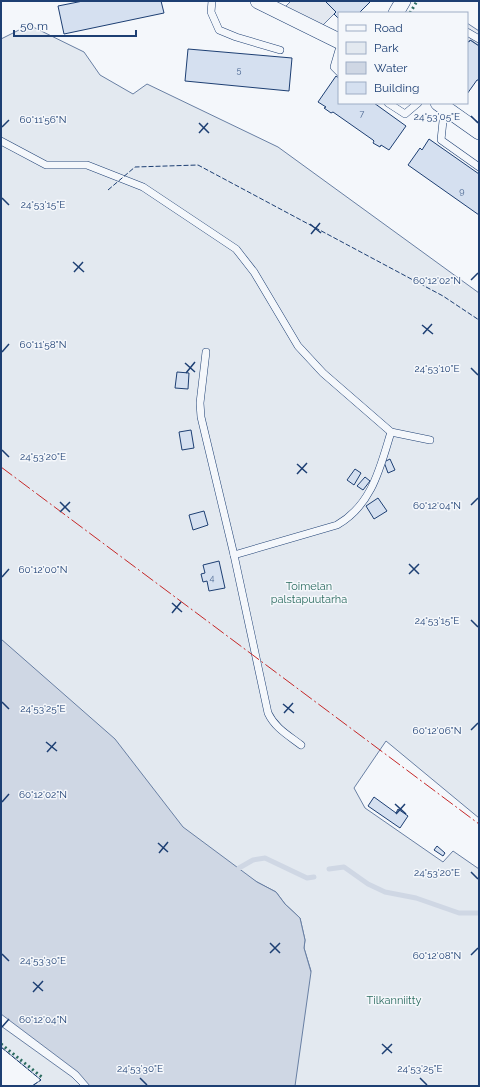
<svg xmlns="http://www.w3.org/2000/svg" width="480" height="1087" viewBox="0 0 480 1087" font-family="Raleway,sans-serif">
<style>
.green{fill:#e3e9f0;stroke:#687fa3}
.parking{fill:#e3e8f0;stroke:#687fa3}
.water{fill:#cfd7e4;stroke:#687fa3}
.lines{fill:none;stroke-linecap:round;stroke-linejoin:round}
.stream{stroke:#cfd7e4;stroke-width:5}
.building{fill:#d5e0f0;stroke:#1d3f73}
.service-casing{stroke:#1d3f73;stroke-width:8}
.minor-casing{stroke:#1d3f73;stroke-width:16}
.service{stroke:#f4f7fb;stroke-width:7}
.minor{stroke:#f4f7fb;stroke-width:15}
.hedge{stroke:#2c6c60;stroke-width:3;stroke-dasharray:2 3;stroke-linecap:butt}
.fence{stroke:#1d3f73;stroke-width:1;stroke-dasharray:5 2;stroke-linecap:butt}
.power{stroke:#c62828;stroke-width:1;stroke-dasharray:14 3 2 3;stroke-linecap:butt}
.ticks{fill:none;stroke:#1d3f73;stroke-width:1.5}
.labels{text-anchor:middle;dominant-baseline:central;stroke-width:3;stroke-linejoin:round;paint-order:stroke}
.number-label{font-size:9px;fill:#4b6792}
.park-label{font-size:11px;fill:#2c6c60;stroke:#f4f7fb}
.ticks-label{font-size:10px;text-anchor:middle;fill:#1d3f73;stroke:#f4f7fb;stroke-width:3;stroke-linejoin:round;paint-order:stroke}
</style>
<rect width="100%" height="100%" fill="#f4f7fb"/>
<g class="green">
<path d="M29,25L84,52L100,75L133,94L147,84L278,147L479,293V818L386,741L354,788L365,808L443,862L453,851L479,869V1086H255L311,971L304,948L305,940L300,918L285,904L276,892L1,747V39Z"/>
<path d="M1,1026L72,1077L81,1086H32L41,1080L1,1047Z"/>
</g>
<g class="parking">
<path d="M291,1H325L336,12L318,30L280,12Z"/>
<path d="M467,23L479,31V46L471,40L469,42L467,41Z"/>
</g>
<path class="water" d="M1,639L115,739L183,827L257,882L276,892L285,904L300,918L305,940L304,948L311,972L295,1086H90L78,1072L1,1014Z"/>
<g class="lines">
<g class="stream">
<path d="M239,868L253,860L265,858L307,878L314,877"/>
<path d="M329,869L344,867L368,884L385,892L416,898L459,913H479"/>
</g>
</g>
<g class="building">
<path d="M83,1H161L164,13L64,34L58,6Z"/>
<path d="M325,1H371L359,13H339V19L334,14L336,12Z"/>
<path d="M470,40L479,46V80H477L467,94V41L469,42Z"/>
<path d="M188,49L292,58L289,91L185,81Z"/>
<path d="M336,76L339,78V103H374L406,126L389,150L381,145L380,147L373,143L374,141L373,140L333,112L331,113L324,108L326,107L318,102Z"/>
<path d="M429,139L479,174V215L408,165L420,148L422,150Z"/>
<path d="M177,372L189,373L188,389L175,388Z"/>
<path d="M191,430L194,448L182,450L179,432Z"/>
<path d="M390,459L395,470L388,473L384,462Z"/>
<path d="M355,469L361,473L354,485L347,480Z"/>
<path d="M365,477L370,481L363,490L357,486Z"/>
<path d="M378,498L387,511L374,519L366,506Z"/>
<path d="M204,511L208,525L193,530L189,515Z"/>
<path d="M219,561L225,588L209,591L207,581L203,582L201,574L205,573L203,565Z"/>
<path d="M374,797L396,813L398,809L408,816L400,828L368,806Z"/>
<path d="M437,846L445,853L443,856L434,850Z"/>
</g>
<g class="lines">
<defs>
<g id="service">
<path d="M212,1L211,12L219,30L236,37L280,50"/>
<path d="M467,32L479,39"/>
<path d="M339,50L334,67L339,72"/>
<path d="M388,103L405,114L418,103"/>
<path d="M448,110L443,121L441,140L479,167"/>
<path d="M1,141L46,165H87L143,187L236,249L254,272L298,346L323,373L391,432L430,440"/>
<path d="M206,352L200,403L201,417L234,555L268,713C275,728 288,735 301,745"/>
<path d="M234,555L337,525C372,505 380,468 391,432"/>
</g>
<g id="minor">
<path d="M258,1L339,41"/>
<path d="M396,13L403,1"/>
<path d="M438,103L479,132"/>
</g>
</defs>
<use href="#service" class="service-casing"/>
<use href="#minor" class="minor-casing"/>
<use href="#service" class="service"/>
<use href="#minor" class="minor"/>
<g class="hedge">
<path d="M410,13L417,1"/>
<path d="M1,1044L43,1078"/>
</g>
<g class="fence">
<path d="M108,190L135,167L198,165L443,296L479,320"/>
<path d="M1,1047L41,1080L32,1086"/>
</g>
<path class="power" d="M1,467L479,824"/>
</g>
<path class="ticks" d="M471,116L478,123M199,123L209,133M2,127L9,120M199,133L208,123M2,198L9,205M310,224L321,233M311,234L320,223M73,262L84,272M74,272L83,262M471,280L478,273M422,325L433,334M423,334L432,324M2,352L9,344M185,363L195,372M471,368L478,375M186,373L195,362M2,450L9,457M297,464L307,473M297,474L307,463M60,502L70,512M471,505L478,498M60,512L70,502M409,564L419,574M409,574L419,564M2,577L9,569M172,603L182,612M172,613L181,602M471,620L478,627M2,702L9,709M283,704L294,713M284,713L293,703M471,730L478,723M46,742L57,751M47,752L56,742M2,802L9,794M395,804L406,814M396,814L405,804M158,843L168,852M159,853L168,842M471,872L478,879M270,943L280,953M270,953L280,943M2,954L9,961M471,955L478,948M33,982L43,991M33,992L43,981M2,1027L9,1019M382,1044L392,1053M382,1054L392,1044M140,1078L147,1085M420,1078L427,1085"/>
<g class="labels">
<g class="number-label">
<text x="239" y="70">5</text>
<text x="362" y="114">7</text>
<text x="462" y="191">9</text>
<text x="212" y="578">4</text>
</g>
<g class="park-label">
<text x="309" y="586">Toimelan<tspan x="309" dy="13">palstapuutarha</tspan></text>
<text x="394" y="1000">Tilkanniitty</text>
</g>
</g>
<g class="ticks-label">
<text x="437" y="120">24°53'05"E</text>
<text x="43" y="123">60°11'56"N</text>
<text x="43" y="208">24°53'15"E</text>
<text x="437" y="284">60°12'02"N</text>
<text x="43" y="348">60°11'58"N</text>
<text x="437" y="372">24°53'10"E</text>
<text x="43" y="460">24°53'20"E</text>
<text x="437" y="509">60°12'04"N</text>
<text x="43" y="573">60°12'00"N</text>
<text x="437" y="624">24°53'15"E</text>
<text x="43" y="712">24°53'25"E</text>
<text x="437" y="734">60°12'06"N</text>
<text x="43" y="798">60°12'02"N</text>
<text x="437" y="876">24°53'20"E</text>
<text x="437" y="959">60°12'08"N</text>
<text x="43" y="964">24°53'30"E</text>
<text x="43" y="1023">60°12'04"N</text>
<text x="140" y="1072">24°53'30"E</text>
<text x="420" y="1072">24°53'25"E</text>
</g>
<rect width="480" height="1087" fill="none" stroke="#1d3f73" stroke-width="4"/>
<rect x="338" y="12" width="130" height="92" fill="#f4f7fb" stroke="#9eadc5"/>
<rect x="346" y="25" width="20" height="6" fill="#f4f7fb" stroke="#9eadc5"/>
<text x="374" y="32" font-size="12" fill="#1d3f73">Road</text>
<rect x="346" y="42" width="20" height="12" fill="#e3e9f0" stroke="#9eadc5"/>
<text x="374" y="52" font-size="12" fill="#1d3f73">Park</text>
<rect x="346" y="62" width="20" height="12" fill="#cfd7e4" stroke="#9eadc5"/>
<text x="374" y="72" font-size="12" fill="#1d3f73">Water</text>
<rect x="346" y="82" width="20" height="12" fill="#d5e0f0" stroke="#9eadc5"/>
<text x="374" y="92" font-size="12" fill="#1d3f73">Building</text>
<path d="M14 30v6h122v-6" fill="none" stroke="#1d3f73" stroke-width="2"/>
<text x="20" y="30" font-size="12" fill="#1d3f73" stroke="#f4f7fb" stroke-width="3" paint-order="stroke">50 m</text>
</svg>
